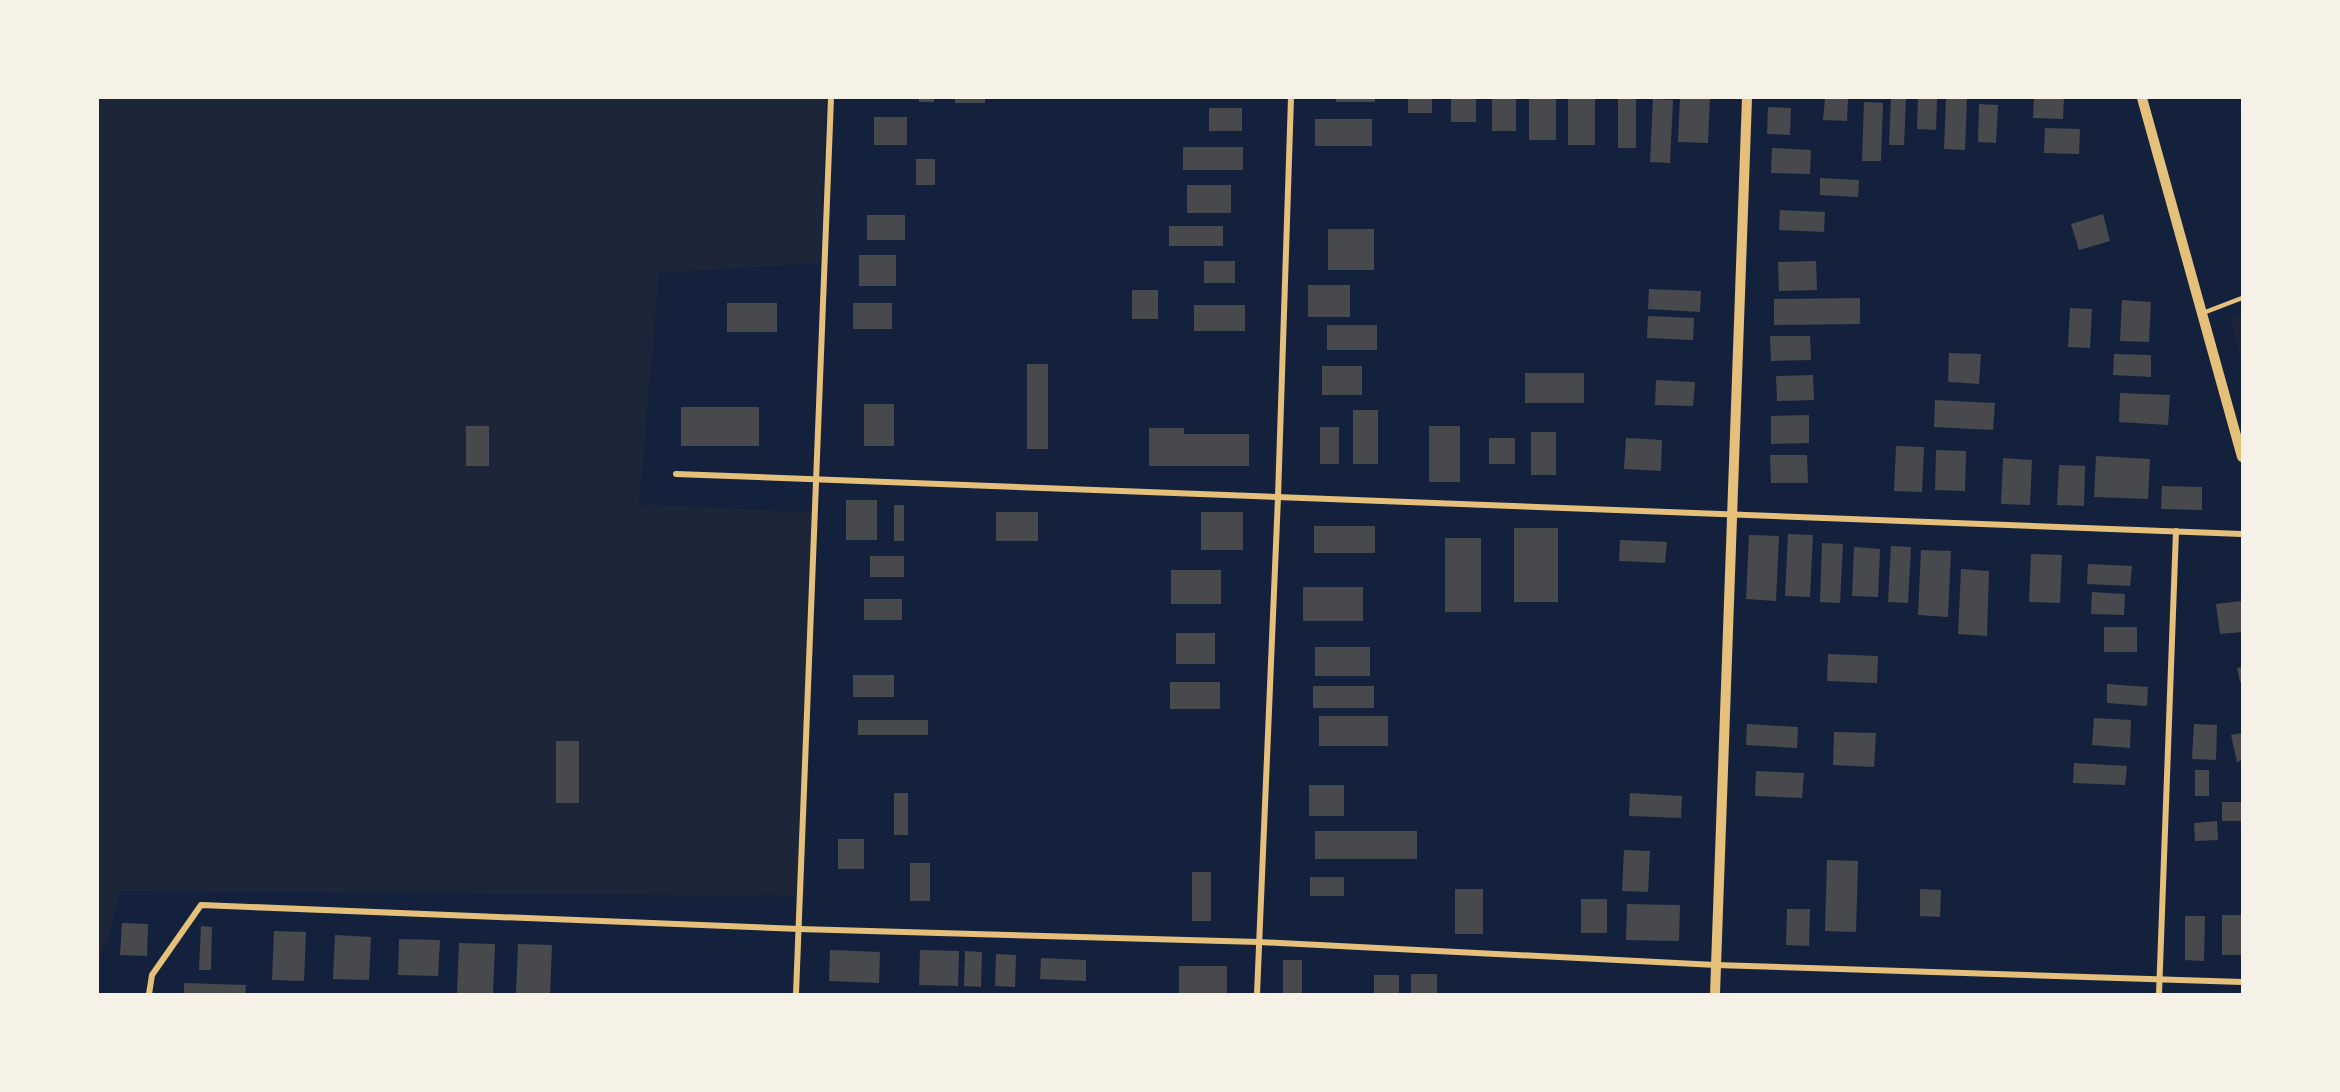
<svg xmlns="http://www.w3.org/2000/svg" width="2340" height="1092" viewBox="0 0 2340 1092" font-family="Manrope,sans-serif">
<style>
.green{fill:#1d2539}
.building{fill:#48494c}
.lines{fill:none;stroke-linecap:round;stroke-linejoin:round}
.service{stroke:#e5c07b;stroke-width:4.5}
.minor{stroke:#e5c07b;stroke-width:6}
.tertiary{stroke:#e5c07b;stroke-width:10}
</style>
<rect width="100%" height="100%" fill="#14213d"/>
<g class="green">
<path d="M98,98H826L821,263L659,273L639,504L818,513L804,896L120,891L108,939L98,961Z"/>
<path d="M2242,313V363L2231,318Z"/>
</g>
<g class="building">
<rect x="919" y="98" width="15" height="4"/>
<rect x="955" y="98" width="30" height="5"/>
<rect x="1336" y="98" width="39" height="4"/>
<rect x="1408" y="98" width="24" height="15"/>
<rect x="1451" y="98" width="25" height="24"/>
<rect x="1492" y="98" width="24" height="33"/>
<rect x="1529" y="98" width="27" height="42"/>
<rect x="1568" y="98" width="27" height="47"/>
<rect x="1618" y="98" width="18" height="50"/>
<path d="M1680,98H1710L1708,143L1678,142Z"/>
<path d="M1825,98H1848L1847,121L1823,120Z"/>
<path d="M1891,98L1906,99L1904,145H1889Z"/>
<path d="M1918,98H1937L1936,130L1917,129Z"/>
<path d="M1946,98H1967L1965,150L1944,149Z"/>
<path d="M2034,98H2064L2063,119L2033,118Z"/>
<path d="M1653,99L1673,100L1670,163L1650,162Z"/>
<path d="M1864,102L1883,103L1881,161H1862Z"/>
<path d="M1979,104L1998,105L1996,143L1978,142Z"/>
<path d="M1768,107L1791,108L1790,135L1767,134Z"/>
<rect x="1209" y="108" width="33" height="23"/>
<rect x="874" y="117" width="33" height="28"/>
<rect x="1315" y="119" width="57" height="27"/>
<path d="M2045,128L2080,129L2079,154L2044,153Z"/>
<rect x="1183" y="147" width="60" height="23"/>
<path d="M1772,148L1811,150L1810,174L1771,173Z"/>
<rect x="916" y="159" width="19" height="26"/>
<path d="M1820,178L1859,180L1858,197L1820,195Z"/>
<rect x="1187" y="185" width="44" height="28"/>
<path d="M1780,210L1825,212L1824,232L1779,230Z"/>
<path d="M2103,214L2110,241L2079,250L2071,224Z"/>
<rect x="867" y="215" width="38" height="25"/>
<rect x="1169" y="226" width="54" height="20"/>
<rect x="1328" y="229" width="46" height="41"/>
<rect x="859" y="255" width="37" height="31"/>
<rect x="1204" y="261" width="31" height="22"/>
<path d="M1816,261L1817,290L1779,291L1778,262Z"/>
<rect x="1308" y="285" width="42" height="32"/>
<path d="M1649,289L1701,291L1700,312L1648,309Z"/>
<rect x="1132" y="290" width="26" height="29"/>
<path d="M1860,298V324L1774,325V299Z"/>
<path d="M2122,300L2151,302L2149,342L2120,341Z"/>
<rect x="727" y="303" width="50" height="29"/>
<rect x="853" y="303" width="39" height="26"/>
<rect x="1194" y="305" width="51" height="26"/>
<path d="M2070,308L2092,309L2090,348L2068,347Z"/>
<path d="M1648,316L1694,318L1693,340L1647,338Z"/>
<rect x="1327" y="325" width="50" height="25"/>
<path d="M1770,336H1810L1811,360L1771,361Z"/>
<path d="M1949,353L1981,354L1979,384L1948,382Z"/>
<path d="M2114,354L2151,355V377L2113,375Z"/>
<rect x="1027" y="364" width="21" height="85"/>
<rect x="1322" y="366" width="40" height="29"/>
<rect x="1525" y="373" width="59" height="30"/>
<path d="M1813,375L1814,400L1777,401L1776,376Z"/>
<path d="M1656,380L1695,382L1693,406L1655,405Z"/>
<path d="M2120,393L2170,395L2168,425L2119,422Z"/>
<path d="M1935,400L1995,403L1993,430L1934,427Z"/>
<rect x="864" y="404" width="30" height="42"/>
<rect x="681" y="407" width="78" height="39"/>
<rect x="1353" y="410" width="25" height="54"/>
<path d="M1809,415V443L1771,444V416Z"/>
<rect x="466" y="426" width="23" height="40"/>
<rect x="1429" y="426" width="31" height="56"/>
<rect x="1320" y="427" width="19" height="37"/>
<path d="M1149,428H1184V434H1249V466H1149Z"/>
<rect x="1531" y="432" width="25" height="43"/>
<rect x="1489" y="438" width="26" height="26"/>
<path d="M1626,438L1662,440L1661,471L1624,469Z"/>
<path d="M1896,446L1924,447L1922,492L1894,491Z"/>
<path d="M1936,450L1966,451L1965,491L1935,490Z"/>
<path d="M1770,455H1807L1808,483H1771Z"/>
<path d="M2096,456L2150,459L2148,499L2094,497Z"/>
<path d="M2003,458L2032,460L2030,505L2001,504Z"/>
<path d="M2059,465L2085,466L2084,506L2057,505Z"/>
<path d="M2162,486L2202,487V510L2161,509Z"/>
<rect x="846" y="500" width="31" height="40"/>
<rect x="894" y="505" width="10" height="36"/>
<rect x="996" y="512" width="42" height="29"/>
<rect x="1201" y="512" width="42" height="38"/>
<rect x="1314" y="526" width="61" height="27"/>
<rect x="1514" y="528" width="44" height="74"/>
<path d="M1788,534L1813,535L1810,597L1785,596Z"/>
<path d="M1749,535L1779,536L1776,601L1746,599Z"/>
<rect x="1445" y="538" width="36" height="74"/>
<path d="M1620,540L1667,542L1665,563L1619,561Z"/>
<path d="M1822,543L1843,544L1840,603L1820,602Z"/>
<path d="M1891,546L1911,547L1908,603L1888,602Z"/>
<path d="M1854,547L1880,549L1878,597L1852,596Z"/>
<path d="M1921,550L1951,551L1948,617L1918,615Z"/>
<path d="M2031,554L2062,555L2060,603L2029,602Z"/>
<rect x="870" y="556" width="34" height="21"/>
<path d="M2088,564L2132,566L2130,586L2087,584Z"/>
<path d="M1961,569L1989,571L1987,636L1958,634Z"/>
<rect x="1171" y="570" width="50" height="34"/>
<rect x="1303" y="587" width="60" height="34"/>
<path d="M2092,592L2125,594L2124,615L2091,614Z"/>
<rect x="864" y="599" width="38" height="21"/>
<path d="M2242,601V632L2220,634L2216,604Z"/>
<rect x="2104" y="627" width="33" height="25"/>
<rect x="1176" y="633" width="39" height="31"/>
<rect x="1315" y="647" width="55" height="29"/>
<path d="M1828,654L1878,656L1877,683L1827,681Z"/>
<path d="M2242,667V682H2240L2237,668Z"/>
<rect x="853" y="675" width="41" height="22"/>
<rect x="1170" y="682" width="50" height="27"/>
<path d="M2107,684L2148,687L2147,706L2107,703Z"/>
<rect x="1313" y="686" width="61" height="22"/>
<rect x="1319" y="716" width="69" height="30"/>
<path d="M2094,718L2131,720L2130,748L2092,745Z"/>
<rect x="858" y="720" width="70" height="15"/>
<path d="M1747,724L1798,727L1797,748L1746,745Z"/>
<path d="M2194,724L2217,725L2216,760L2192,759Z"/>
<path d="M1834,732L1876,733L1874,767L1833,765Z"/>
<path d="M2242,733V760L2237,762L2231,735Z"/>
<rect x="556" y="741" width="23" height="62"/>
<path d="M2074,763L2127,766L2125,785L2073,783Z"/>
<rect x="2195" y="770" width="14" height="26"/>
<path d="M1756,771L1804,773L1802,798L1755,796Z"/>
<rect x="1309" y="785" width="35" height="31"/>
<rect x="894" y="793" width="14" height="42"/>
<path d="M1630,793L1682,796L1681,818L1629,816Z"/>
<rect x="2222" y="802" width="20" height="19"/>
<path d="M2217,821L2218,840L2195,841L2194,823Z"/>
<rect x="1315" y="831" width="102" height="28"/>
<rect x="838" y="839" width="26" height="30"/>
<path d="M1624,850L1650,851L1648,892L1622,891Z"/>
<path d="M1827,860L1858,861L1856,932L1825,931Z"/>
<rect x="910" y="863" width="20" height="38"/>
<rect x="1192" y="872" width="19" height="49"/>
<rect x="1310" y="877" width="34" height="19"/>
<rect x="1455" y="889" width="28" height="45"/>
<path d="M1920,889L1941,890L1940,917L1920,916Z"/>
<rect x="1581" y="899" width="26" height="34"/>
<path d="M1627,904L1680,905L1679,941L1626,940Z"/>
<path d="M1787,909H1810L1809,946L1786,945Z"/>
<rect x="2222" y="915" width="20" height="40"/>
<path d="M2185,916H2205L2204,961L2185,960Z"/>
<path d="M122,923L148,924L147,956L120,955Z"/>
<path d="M201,926L212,927L211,970H199Z"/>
<path d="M274,931L306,932L304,981L272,980Z"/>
<path d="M335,935L371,937L369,980L333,979Z"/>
<path d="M399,939L440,940L438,976L398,975Z"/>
<path d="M459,943L495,944L493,994L457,993Z"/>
<path d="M518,944L552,945L550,994H516Z"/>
<path d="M830,950L880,952L879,983L829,981Z"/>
<path d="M920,950L959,951L958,986L919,985Z"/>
<path d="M965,951L982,952L981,987L964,986Z"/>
<path d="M996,954L1016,955L1015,987L995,986Z"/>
<path d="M1041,958L1086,960V981L1040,979Z"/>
<rect x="1283" y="960" width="19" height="33"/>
<rect x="1179" y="966" width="48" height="28"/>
<rect x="1411" y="974" width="26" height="20"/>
<rect x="1374" y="975" width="25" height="19"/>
<path d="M184,983L246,985L245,994H184Z"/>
</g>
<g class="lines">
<path class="service" d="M2203,313L2242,298"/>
<g class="minor">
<path d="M676,474L2242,534"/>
<path d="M149,994L152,975L201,905L799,929L1259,942L1716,965L2242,982"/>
<path d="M796,994L831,98"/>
<path d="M1257,994L1278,497L1291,98"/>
<path d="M2159,994L2176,531"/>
</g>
<g class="tertiary">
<path d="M2142,98L2242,457"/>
<path d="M1715,994L1747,98"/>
</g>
</g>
<rect width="2340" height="1092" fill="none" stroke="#f6f1e7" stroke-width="198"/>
</svg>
